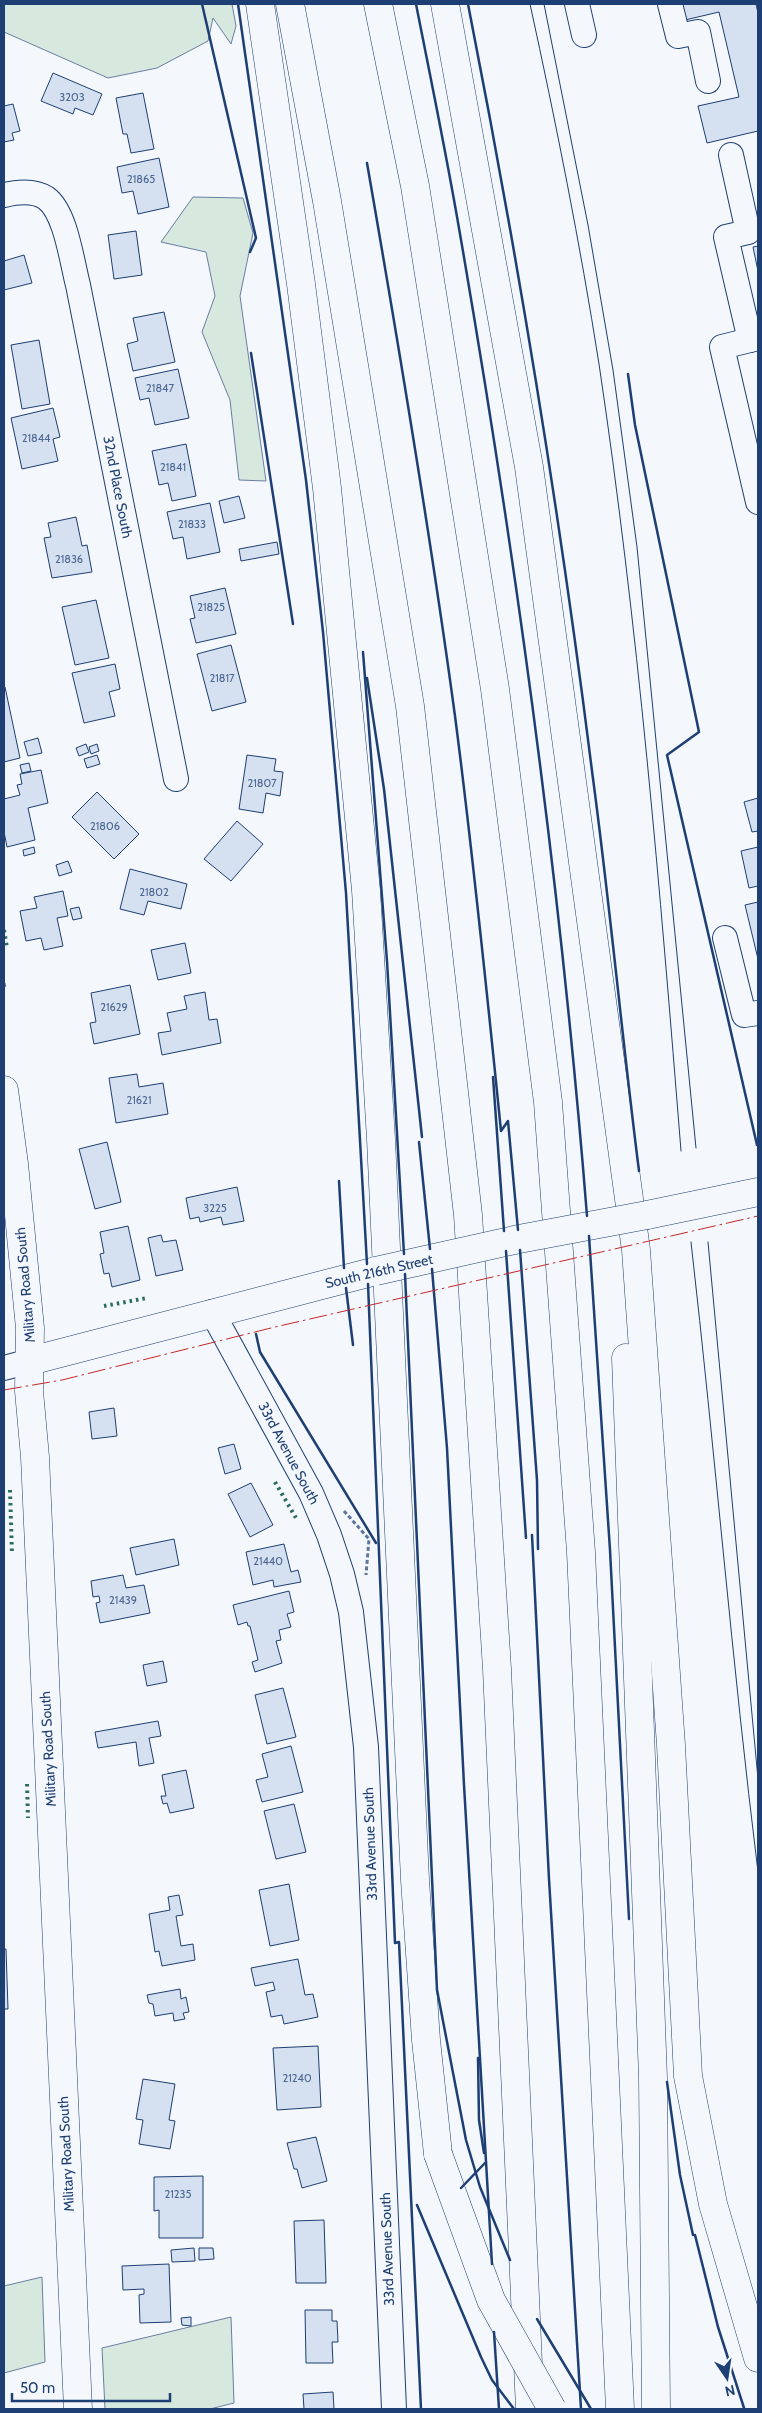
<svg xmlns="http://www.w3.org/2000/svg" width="762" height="2413" viewBox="0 0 762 2413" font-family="Cabin,sans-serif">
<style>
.green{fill:#d7e8df;stroke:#687fa3}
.building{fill:#d5e0f0;stroke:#1d3f73}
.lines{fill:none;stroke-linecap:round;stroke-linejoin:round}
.minor-casing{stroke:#1d3f73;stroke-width:26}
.major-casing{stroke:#1d3f73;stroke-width:29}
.highway-casing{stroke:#1d3f73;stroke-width:29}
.path{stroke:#5e769c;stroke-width:3;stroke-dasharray:4 2.5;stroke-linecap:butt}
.minor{stroke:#f4f7fb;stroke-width:24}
.major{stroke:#f4f7fb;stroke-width:28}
.highway{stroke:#f4f7fb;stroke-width:28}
.tram{stroke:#1d3f73;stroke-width:1}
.major-bridge-casing{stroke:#1d3f73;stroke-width:29;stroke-linecap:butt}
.highway-bridge-casing{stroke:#1d3f73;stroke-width:29;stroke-linecap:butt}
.major-bridge{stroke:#f4f7fb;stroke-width:28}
.highway-bridge{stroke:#f4f7fb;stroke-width:28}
.hedge{stroke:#2c6c60;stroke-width:4;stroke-dasharray:2.5 4;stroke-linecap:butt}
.wall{stroke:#1d3f73;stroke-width:2.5}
.power{stroke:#c62828;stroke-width:1;stroke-dasharray:18 4 2.5 4;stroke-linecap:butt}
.labels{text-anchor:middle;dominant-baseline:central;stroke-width:4;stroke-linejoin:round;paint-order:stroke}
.number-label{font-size:11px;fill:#4b6792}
.street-label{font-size:14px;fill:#1d3f73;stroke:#f4f7fb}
</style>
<rect width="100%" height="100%" fill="#f4f7fb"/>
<g class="green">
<path d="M4,4H232L236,26L231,44L213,18L208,41L157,68L108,78L4,32Z"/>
<path d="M193,197L243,198L253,233L240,296L266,481L239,480L230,400L202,332L215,296L206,252L161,242Z"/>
<path d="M42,2277L45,2362L4,2373V2286Z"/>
<path d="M231,2317L234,2403L210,2409H105L102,2348Z"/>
</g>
<g class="building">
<path d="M681,4H756L758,13V131L707,143L698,106L739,97L719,12L685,20Z"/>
<path d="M53,73L102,94L93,115L75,108L73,114L41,101Z"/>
<path d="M143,93L154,149L131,153L127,134H123L116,98Z"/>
<path d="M13,104L20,131L12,133L14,140L4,142V106Z"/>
<path d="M159,158L169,207L138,214L133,191L122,193L117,167Z"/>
<path d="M136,231L142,275L114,279L108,235Z"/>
<path d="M758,246V271L753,247Z"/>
<path d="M24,255L32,283L4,290V261Z"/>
<path d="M164,312L175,362L133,371L127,344L138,341L133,318Z"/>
<path d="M39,340L50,404L22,409L11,345Z"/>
<path d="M178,369L189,418L155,425L149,398L140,400L135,378Z"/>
<path d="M53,408L60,437L53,439L58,461L22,469L11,418Z"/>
<path d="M186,444L196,496L172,501L168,483L159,485L152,451Z"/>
<path d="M239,496L245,518L224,523L219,501Z"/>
<path d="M210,503L220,552L187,559L183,537L173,539L167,512Z"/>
<path d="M76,517L82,546L87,545L92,572L52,578L44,538L51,537L48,523Z"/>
<path d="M277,542L279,554L241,561L239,549Z"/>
<path d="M225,588L236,634L196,643L190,619L195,618L190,596Z"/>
<path d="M96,600L109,658L75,665L62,607Z"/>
<path d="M231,645L246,702L212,711L197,654Z"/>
<path d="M115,664L120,689L109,692L115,716L84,723L72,673Z"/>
<path d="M5,687L20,758L4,762V687Z"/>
<path d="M38,738L42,753L28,756L24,742Z"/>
<path d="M86,744L89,752L79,756L76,748Z"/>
<path d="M97,744L99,751L91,754L89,747Z"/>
<path d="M97,755L100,764L87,768L84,759Z"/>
<path d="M247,755L276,759L274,771L283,772L280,796L266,793L263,813L239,809Z"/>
<path d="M29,763L31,771L22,773L20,765Z"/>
<path d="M41,770L48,803L28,808L35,840L7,847L4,832V799L20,795L17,785L22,784L20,774Z"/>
<path d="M97,792L139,834L114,859L72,817Z"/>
<path d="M758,798V831L752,832L744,802Z"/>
<path d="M237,821L263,844L231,881L204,859Z"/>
<path d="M34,847L35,853L24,856L23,850Z"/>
<path d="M758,847V886L749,888L741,851Z"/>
<path d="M68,861L72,872L59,876L56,865Z"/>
<path d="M130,869L187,884L181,909L148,901L144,915L120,909Z"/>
<path d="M63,891L68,916L57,918L63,946L44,950L41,938L26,941L20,911L37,908L34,897Z"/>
<path d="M758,902V959L745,905Z"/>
<path d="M79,907L82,918L73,920L70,909Z"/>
<path d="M185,943L191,973L158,980L151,950Z"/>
<path d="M130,985L140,1034L94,1044L90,1023L96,1022L91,993Z"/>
<path d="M205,992L209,1020L217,1019L221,1043L162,1055L158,1033L171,1031L167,1013L187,1009L184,996Z"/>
<path d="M137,1074L139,1087L163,1083L168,1114L116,1123L109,1078Z"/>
<path d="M107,1142L121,1202L95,1209L79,1149Z"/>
<path d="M237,1187L244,1221L223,1225L221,1217L200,1222L199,1217L190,1219L186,1198Z"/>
<path d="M128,1226L140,1280L112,1287L109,1273L104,1274L100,1254L104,1253L100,1232Z"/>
<path d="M161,1235L163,1242L176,1240L183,1270L156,1276L148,1238Z"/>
<path d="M114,1408L117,1436L92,1439L89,1412Z"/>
<path d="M234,1444L241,1469L225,1474L218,1448Z"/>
<path d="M251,1483L273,1525L250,1537L228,1494Z"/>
<path d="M174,1539L179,1565L136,1575L130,1548Z"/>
<path d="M284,1544L291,1572L298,1570L301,1582L274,1587L273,1580L253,1585L246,1552Z"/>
<path d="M123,1575L126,1588L144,1585L150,1613L100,1623L96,1603L100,1602L99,1596L93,1597L91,1581Z"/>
<path d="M289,1591L294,1612L287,1614L291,1627L279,1630L281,1640L276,1641L282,1663L255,1672L252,1662L258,1660L250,1626H248L247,1622L238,1625L233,1605Z"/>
<path d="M163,1661L167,1682L147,1686L143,1665Z"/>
<path d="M283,1688L296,1737L267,1744L255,1695Z"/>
<path d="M158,1721L161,1736L149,1738L154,1763L139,1766L136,1742L98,1748L95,1732Z"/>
<path d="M291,1746L303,1792L262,1802L256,1780L268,1777L262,1754Z"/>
<path d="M186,1770L194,1808L170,1813L167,1803L163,1804L161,1796H166L162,1775Z"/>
<path d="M294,1804L306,1852L276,1859L264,1811Z"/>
<path d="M289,1884L299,1940L270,1946L259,1890Z"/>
<path d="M179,1895L183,1915L176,1916L181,1946L193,1944L195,1960L162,1966L159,1951L155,1952L149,1914L170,1910L168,1897Z"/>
<path d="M4,1949H6L8,2009H4Z"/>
<path d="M298,1959L305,1995L313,1994L318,2017L284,2024L282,2015L271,2017L266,1992L275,1990L273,1982L255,1986L251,1968Z"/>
<path d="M180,1989L181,1999L186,1997L189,2012L183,2013L185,2019L174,2021L173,2013L155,2016L153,2004L149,2003L147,1995Z"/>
<path d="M318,2046L321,2107L277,2110L273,2048Z"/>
<path d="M143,2079L175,2084L169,2120L175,2121L170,2149L139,2144L143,2120L136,2119Z"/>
<path d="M316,2137L327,2181L302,2188L297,2169H294L287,2143Z"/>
<path d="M203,2176V2238H159V2210L154,2211V2177Z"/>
<path d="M324,2220L326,2283H296L294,2221Z"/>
<path d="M194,2248L195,2261L172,2262L171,2250Z"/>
<path d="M199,2248H213L214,2259L199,2260Z"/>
<path d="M169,2264L171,2322L140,2323L139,2295L144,2294V2289L123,2290L122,2266Z"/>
<path d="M305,2310H332V2321H337L338,2342H332L333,2363H306Z"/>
<path d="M191,2317V2326L182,2325L181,2318Z"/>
<path d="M333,2392L334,2409H304L303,2394Z"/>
</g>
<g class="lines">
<defs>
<g id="minor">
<path d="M577,4L584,35"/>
<path d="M670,4L678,36L698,32L708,81"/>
<path d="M731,155L748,232L726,237L750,340"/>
<path d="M4,195C17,192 34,190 46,198C66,212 72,263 78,285L176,779"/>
<path d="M758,338L722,347L758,502"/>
<path d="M725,938L744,1015L758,1013"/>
<path d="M212,1312L311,1493L329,1535L342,1574L351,1612L366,1747L394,2409"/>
<path d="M4,1368L30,1361"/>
</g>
<g id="major">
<path d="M4,1090L14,1164L30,1328L29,1391L35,1457L78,2409"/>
<path d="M647,1215L758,1192"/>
<path d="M30,1361L376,1271"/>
</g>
<g id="highway">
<path d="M260,4L301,284L327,488L366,890L381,1139L415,1880L426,2040L438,2154"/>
<path d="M290,4L327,201L410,706L468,1215L497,1669L530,2409"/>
<path d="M378,4L415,186L495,689L548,1102L581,1552L620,2409"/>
<path d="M445,4L529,467L636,1250L671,1745L688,2076L713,2204L758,2358"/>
<path d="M626,1358L653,2078L656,2409"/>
</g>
</defs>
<use href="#minor" class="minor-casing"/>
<use href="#major" class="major-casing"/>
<use href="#highway" class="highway-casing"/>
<g class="path">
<path d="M4,983L5,988"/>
<path d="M344,1511L369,1539L366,1575"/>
</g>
<use href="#minor" class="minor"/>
<use href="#major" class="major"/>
<use href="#highway" class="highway"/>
<g class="tram">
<path d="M530,4C556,123 580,243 599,364C638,625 660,888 681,1151"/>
<path d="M544,4L588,225L613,370L637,547L696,1148"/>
<path d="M691,1242C715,1452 732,1662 758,1872"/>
<path d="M708,1242L758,1779"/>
</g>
<defs>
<path id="major-bridge" d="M376,1271L519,1239L647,1215"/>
<path id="highway-bridge" d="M438,2154L491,2300L552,2409"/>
</defs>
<use href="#major-bridge" class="major-bridge-casing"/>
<use href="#highway-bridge" class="highway-bridge-casing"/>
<use href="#major-bridge" class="major-bridge"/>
<use href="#highway-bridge" class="highway-bridge"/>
<g class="hedge">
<path d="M4,930L7,948"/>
<path d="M104,1306L147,1298"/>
<path d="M275,1482L296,1518"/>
<path d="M10,1490L12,1554"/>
<path d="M27,1784L28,1818"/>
</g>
<g class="wall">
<path d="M202,4L256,238L250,252"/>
<path d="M238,4L306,480L323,632L346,893L367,1264"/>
<path d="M416,4C431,80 447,157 460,234C516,558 561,888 587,1216"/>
<path d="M468,4C518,258 560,514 592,771C610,904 622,1038 639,1171"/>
<path d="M367,163C399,347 430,531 455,716C473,854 487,992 501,1131L508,1121L518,1230"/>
<path d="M251,353L293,624"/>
<path d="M628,374L635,425L699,732L667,755L757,1145"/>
<path d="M363,652L387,961L404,1254"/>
<path d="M367,678L384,789L422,1137"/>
<path d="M493,1077L504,1231"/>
<path d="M419,1142L430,1249"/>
<path d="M339,1181L344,1268"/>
<path d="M589,1236L610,1550L629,1919"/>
<path d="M520,1250L537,1480L538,1549"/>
<path d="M506,1251L526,1538"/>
<path d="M432,1269L447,1448L464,1785L492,2264"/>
<path d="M405,1274L437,1990L466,2140L480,2187L510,2260"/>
<path d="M368,1284L395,1943L399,1942L421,2409"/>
<path d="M346,1288L353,1345"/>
<path d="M256,1334L260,1352L376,1543"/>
<path d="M532,1535L549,1879L581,2409"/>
<path d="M478,2058L479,2120L484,2153"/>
<path d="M667,2082L680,2175L693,2235"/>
<path d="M461,2188L485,2163"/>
<path d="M417,2205L481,2357L492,2380L514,2409"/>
<path d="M695,2235L718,2327L744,2408"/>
<path d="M537,2319L591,2409"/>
<path d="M494,2332L499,2409"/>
</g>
<path class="power" d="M4,1390L62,1380L275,1327L758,1216"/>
</g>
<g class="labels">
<g class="number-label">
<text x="72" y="97">3203</text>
<text x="141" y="179">21865</text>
<text x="160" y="388">21847</text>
<text x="36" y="438">21844</text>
<text x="173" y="467">21841</text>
<text x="192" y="524">21833</text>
<text x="69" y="559">21836</text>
<text x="211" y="607">21825</text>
<text x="222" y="678">21817</text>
<text x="262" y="783">21807</text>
<text x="105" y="826">21806</text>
<text x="154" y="892">21802</text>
<text x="114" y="1007">21629</text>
<text x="139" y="1100">21621</text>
<text x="215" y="1208">3225</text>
<text x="268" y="1561">21440</text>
<text x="123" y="1600">21439</text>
<text x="297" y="2078">21240</text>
<text x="178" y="2194">21235</text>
</g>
<g class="street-label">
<text transform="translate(118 487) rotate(79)">32nd Place South</text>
<text transform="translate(379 1271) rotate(-13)">South 216th Street</text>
<text transform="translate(25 1285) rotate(-95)">Military Road South</text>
<text transform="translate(289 1453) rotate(62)">33rd Avenue South</text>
<text transform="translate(48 1749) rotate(-93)">Military Road South</text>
<text transform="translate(370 1844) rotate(-92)">33rd Avenue South</text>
<text transform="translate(66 2154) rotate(-93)">Military Road South</text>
<text transform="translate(387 2249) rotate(-92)">33rd Avenue South</text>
</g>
</g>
<rect width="762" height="2413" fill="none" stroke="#1d3f73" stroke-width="10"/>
<g transform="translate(727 2378) rotate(167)" stroke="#f4f7fb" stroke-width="4" paint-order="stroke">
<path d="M0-4L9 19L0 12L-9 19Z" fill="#1d3f73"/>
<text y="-8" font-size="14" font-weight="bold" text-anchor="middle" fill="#1d3f73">N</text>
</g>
<path d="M12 2393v8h158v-8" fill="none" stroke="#1d3f73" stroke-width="2.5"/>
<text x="20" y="2393" font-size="15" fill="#1d3f73" stroke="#f4f7fb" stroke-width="4" paint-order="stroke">50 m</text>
</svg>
